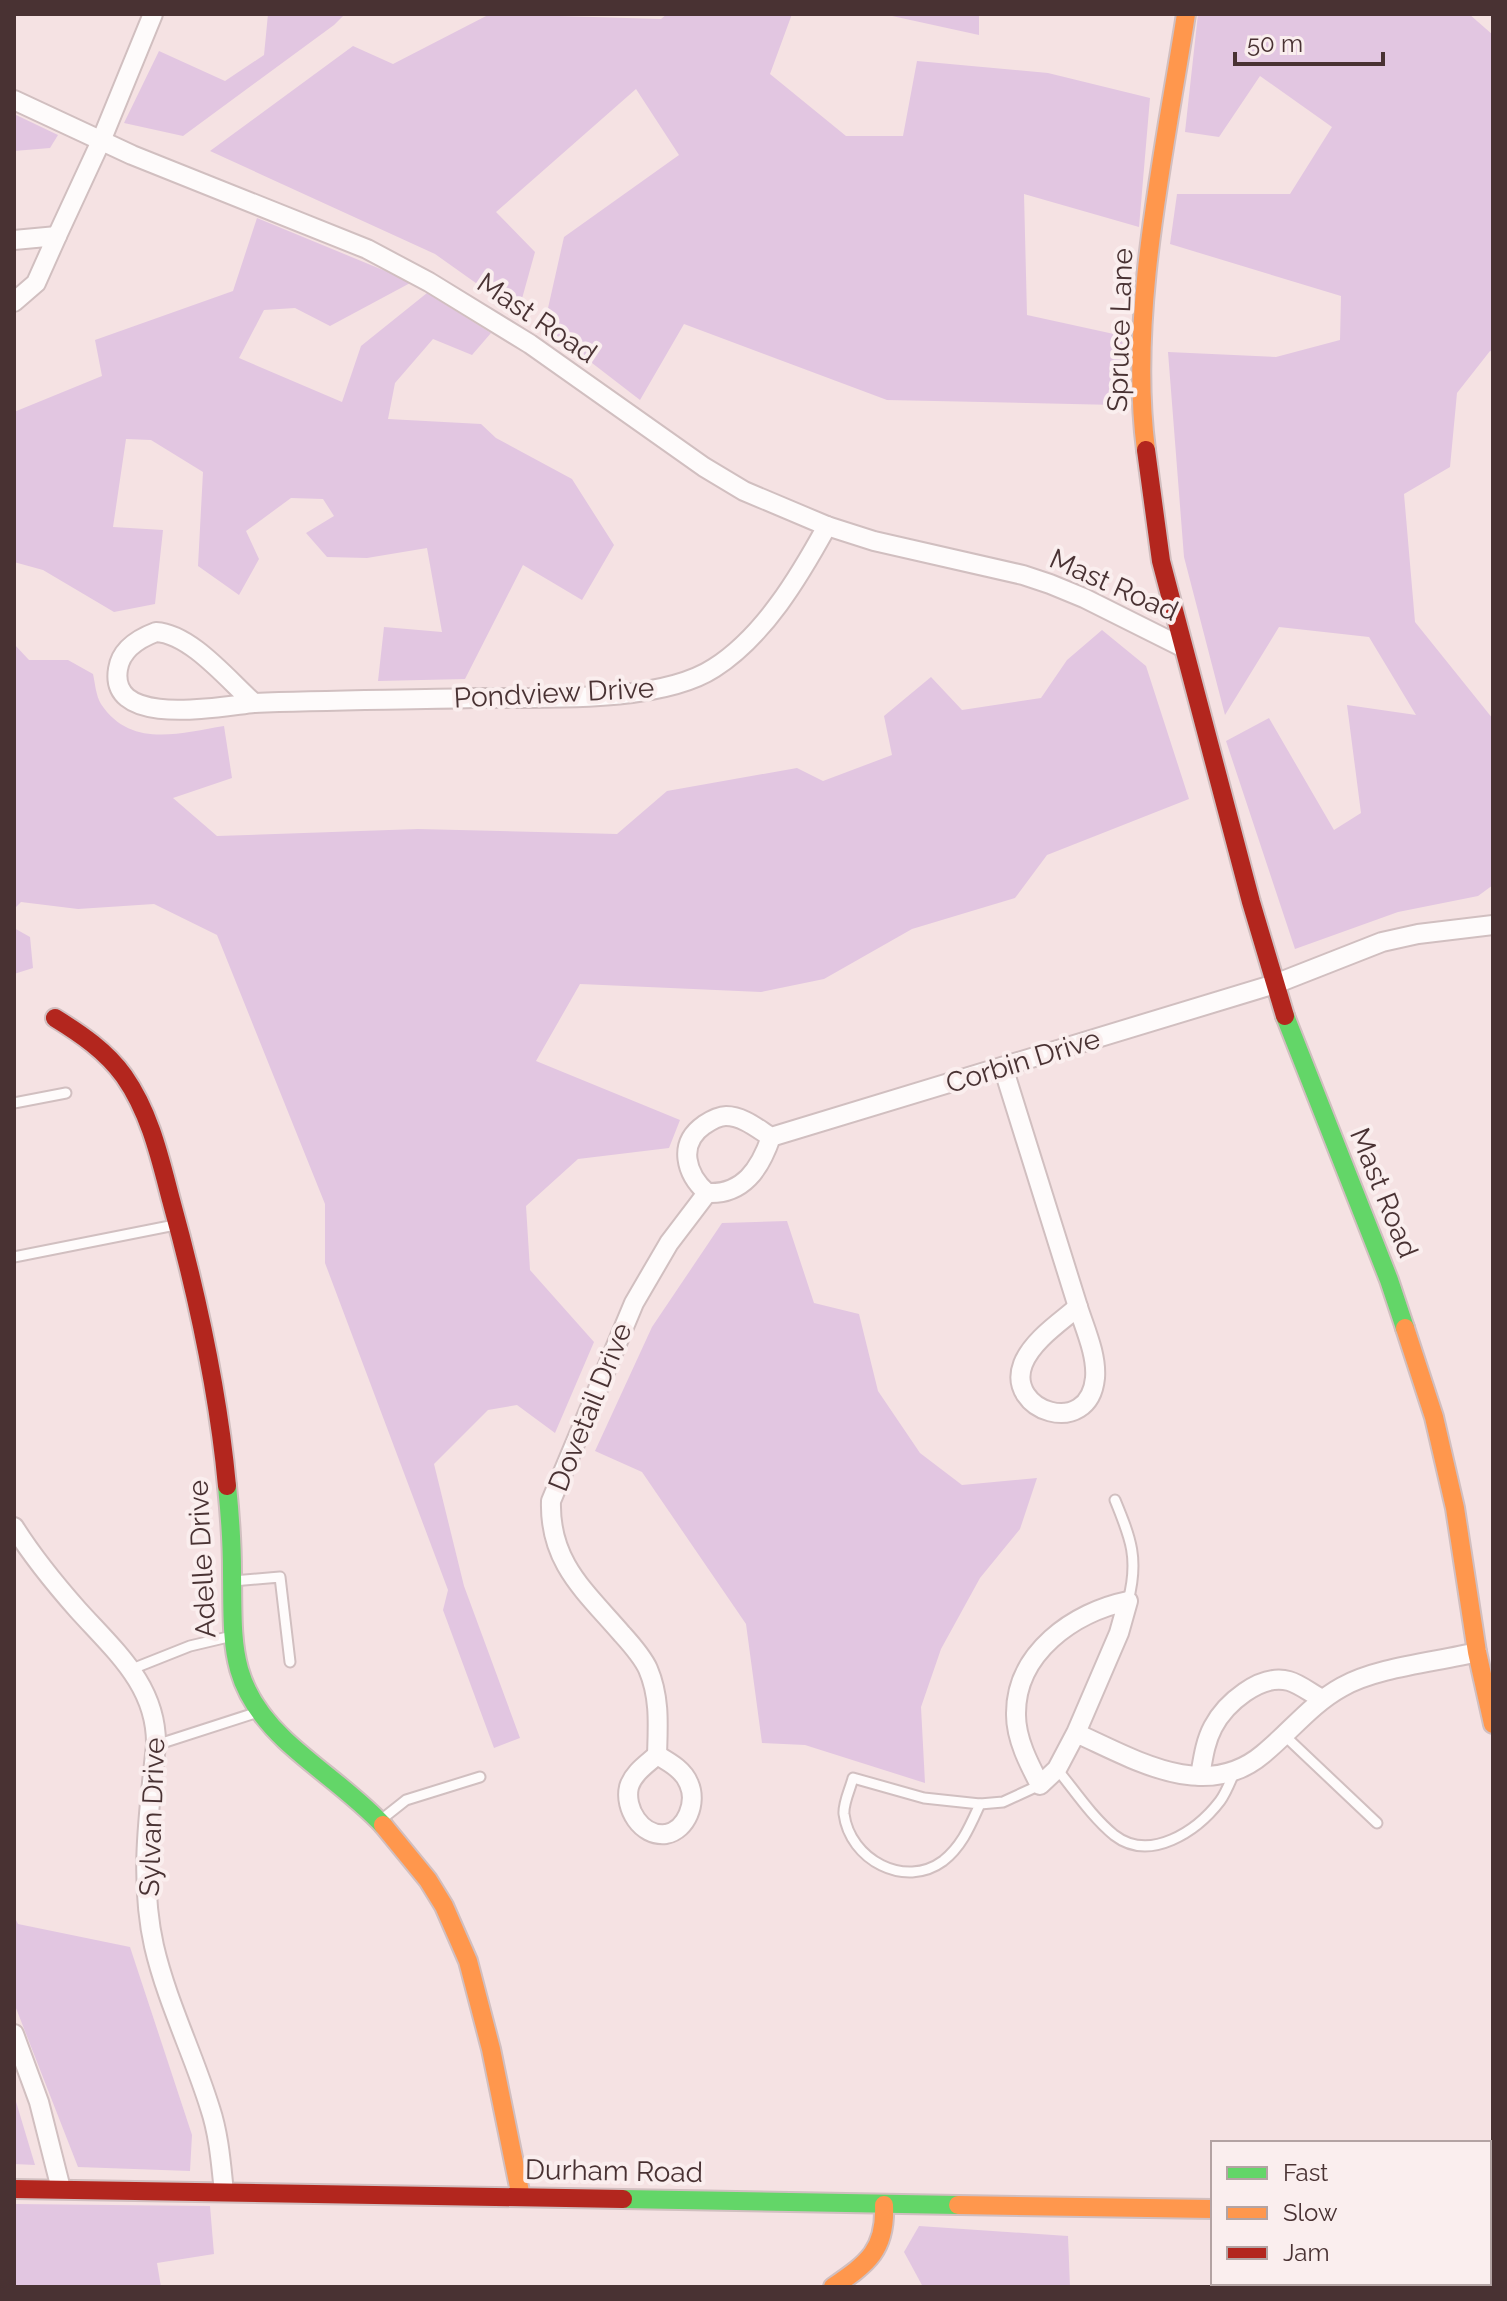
<svg xmlns="http://www.w3.org/2000/svg" width="1507" height="2301" viewBox="0 0 1507 2301" font-family="Raleway,sans-serif">
<style>
.green{fill:#e2c6e1}
.lines{fill:none;stroke-linecap:round;stroke-linejoin:round}
.lane-casing{stroke:#d1bfc0;stroke-width:13}
.street-casing{stroke:#d1bfc0;stroke-width:22}
.fast-casing{stroke:#d1bfc0;stroke-width:22}
.slow-casing{stroke:#d1bfc0;stroke-width:22}
.jam-casing{stroke:#d1bfc0;stroke-width:22}
.lane{stroke:#fefbfb;stroke-width:9}
.street{stroke:#fefbfb;stroke-width:18}
.fast{stroke:#63d668;stroke-width:18}
.slow{stroke:#ff974d;stroke-width:18}
.jam{stroke:#b3261e;stroke-width:18}
.labels{text-anchor:middle;dominant-baseline:central;stroke-width:8;stroke-linejoin:round;paint-order:stroke}
.street-label{font-size:28px;fill:#493233;stroke:#faeeee}
</style>
<rect width="100%" height="100%" fill="#f5e2e3"/>
<g class="green">
<path d="M268,14H345L334,25L183,136L124,123L159,51L225,81L264,55Z"/>
<path d="M490,14L661,19L667,14H792L770,74L846,136H903L917,61L1048,73L1150,98L1139,227L1024,194L1027,315L1123,336L1117,405L887,400L684,324L640,400L544,326L564,237L679,155L636,89L496,212L535,252L518,313L435,254L210,151L353,46L393,64Z"/>
<path d="M883,14H979V35Z"/>
<path d="M1198,14H1469L1493,35V352L1490,351L1457,393L1450,467L1404,494L1415,622L1493,719V885L1478,896L1398,912L1295,949L1226,741L1269,718L1334,830L1361,813L1347,705L1416,715L1369,637L1279,627L1225,715L1184,557L1168,352L1276,357L1340,340L1341,296L1170,244L1177,194H1290L1332,127L1260,76L1219,137L1185,132Z"/>
<path d="M14,114L58,135L50,148L14,151Z"/>
<path d="M257,218L412,282L330,326L295,308L264,310L239,358L342,402L361,346L427,293L491,333L472,355L433,339L395,383L388,419L481,424L496,438L572,479L614,545L582,600L523,565L465,679L378,681L384,627L442,632L427,548L367,558L327,557L306,533L334,516L323,499L291,498L246,531L259,559L239,595L198,566L203,472L151,440L126,439L113,527L163,530L155,604L114,612L43,570L14,562V412L102,376L95,340L233,291Z"/>
<path d="M1102,630L1146,666L1189,799L1047,855L1015,898L912,929L824,979L761,992L580,984L536,1061L680,1120L669,1148L578,1159L526,1206L530,1270L594,1342L555,1433L517,1405L488,1410L434,1464L464,1586L520,1738L494,1748L443,1610L448,1590L325,1263V1204L217,935L154,904L78,909L21,902L14,909V644L29,660H68L93,674C95,683 96,696 101,704C131,749 180,733 224,726L232,778L173,798L217,836L418,829L617,834L667,791L797,768L823,781L892,755L884,716L931,677L962,710L1041,698L1067,660Z"/>
<path d="M14,928L30,937L33,968L14,974Z"/>
<path d="M787,1221L814,1303L859,1314L878,1391L920,1453L962,1485L1037,1478L1020,1529L980,1578L941,1649L921,1707L925,1783L805,1745L762,1743L746,1624L642,1472L595,1451L652,1327L722,1223Z"/>
<path d="M14,1916L18,1924L130,1947L192,2135L190,2171L78,2167L14,2003Z"/>
<path d="M14,2095L35,2165L14,2164Z"/>
<path d="M14,2204L210,2206L214,2254L157,2263L161,2287H14Z"/>
<path d="M919,2226L1068,2236L1070,2287H923L904,2252Z"/>
</g>
<g class="lines">
<defs>
<g id="lane">
<path d="M14,1103L66,1093"/>
<path d="M14,1257L175,1225"/>
<path d="M1115,1500C1131,1539 1139,1559 1128,1601"/>
<path d="M233,1581L280,1577L290,1662"/>
<path d="M132,1669L190,1646L228,1637"/>
<path d="M1284,1735L1377,1823"/>
<path d="M156,1745L258,1712"/>
<path d="M1057,1769C1075,1791 1092,1817 1114,1835C1150,1863 1197,1831 1220,1801C1226,1793 1230,1782 1234,1773"/>
<path d="M853,1778L924,1798L980,1804C970,1826 962,1846 943,1861C905,1889 850,1860 844,1814C843,1803 850,1790 853,1778Z"/>
<path d="M980,1804L1003,1802L1040,1785"/>
<path d="M382,1819L406,1800L480,1777"/>
</g>
<g id="street">
<path d="M14,100L132,155L367,249L429,282L530,344L704,467L744,491L827,526L874,541L1023,575L1050,584L1084,598L1182,647"/>
<path d="M57,236L101,141L153,14"/>
<path d="M14,240L57,236L36,283L14,302"/>
<path d="M156,632C191,634 228,680 254,703C222,706 108,729 118,669C121,649 140,638 156,632Z"/>
<path d="M254,703C328,700 401,700 474,698C541,697 659,704 714,668C764,636 799,577 827,526"/>
<path d="M1003,1067L1078,1307"/>
<path d="M771,1137C758,1129 743,1116 726,1116C719,1116 710,1121 704,1125C677,1144 686,1174 707,1193C743,1195 760,1169 771,1137L1275,984L1382,942L1418,934L1493,925"/>
<path d="M1078,1307C1085,1329 1097,1355 1095,1378C1089,1439 1005,1411 1023,1364C1032,1341 1059,1323 1078,1307Z"/>
<path d="M14,1527C33,1557 55,1584 78,1610C115,1651 157,1686 156,1745C149,1812 139,1879 154,1946C167,2002 193,2053 210,2108C219,2135 221,2164 224,2192"/>
<path d="M1076,1733L1057,1769L1040,1785C1029,1764 1016,1739 1016,1715C1015,1653 1074,1612 1128,1601L1119,1633L1076,1733C1134,1759 1205,1803 1263,1754C1290,1732 1311,1704 1342,1687C1377,1667 1437,1662 1477,1652"/>
<path d="M657,1755C658,1725 660,1697 648,1669C642,1656 631,1644 622,1634C585,1591 549,1562 551,1501L634,1303L669,1243L707,1193"/>
<path d="M657,1755C669,1762 684,1770 689,1784C697,1802 687,1830 666,1834C641,1837 624,1808 629,1787C633,1773 647,1764 657,1755Z"/>
<path d="M1200,1776C1203,1759 1205,1742 1213,1727C1225,1704 1260,1673 1289,1681C1300,1684 1312,1694 1322,1699"/>
<path d="M14,2034L39,2102L61,2189"/>
</g>
<g id="fast">
<path d="M1285,1016L1389,1280L1405,1328"/>
<path d="M227,1486C230,1515 232,1543 232,1572C233,1645 228,1686 285,1740C317,1770 353,1793 383,1825"/>
<path d="M623,2199L958,2205"/>
</g>
<g id="slow">
<path d="M1146,450C1128,313 1165,150 1186,14"/>
<path d="M1405,1328L1434,1417L1455,1508L1477,1652L1493,1724"/>
<path d="M383,1825L428,1880L444,1906L468,1961L491,2049L521,2197"/>
<path d="M958,2205L1213,2209"/>
<path d="M833,2287C868,2263 886,2250 884,2205"/>
</g>
<g id="jam">
<path d="M1146,450L1161,561L1251,902L1285,1016"/>
<path d="M55,1018C81,1034 106,1051 124,1076C150,1113 160,1158 171,1200C197,1294 218,1389 227,1486"/>
<path d="M14,2189L623,2199"/>
<path d="M1489,2201L1493,2200"/>
</g>
</defs>
<use href="#lane" class="lane-casing"/>
<use href="#street" class="street-casing"/>
<use href="#fast" class="fast-casing"/>
<use href="#slow" class="slow-casing"/>
<use href="#jam" class="jam-casing"/>
<use href="#lane" class="lane"/>
<use href="#street" class="street"/>
<use href="#fast" class="fast"/>
<use href="#slow" class="slow"/>
<use href="#jam" class="jam"/>
</g>
<g class="labels">
<g class="street-label">
<text transform="translate(537 318) rotate(34)">Mast Road</text>
<text transform="translate(1120 330) rotate(-88)">Spruce Lane</text>
<text transform="translate(1114 585) rotate(24)">Mast Road</text>
<text transform="translate(554 693) rotate(-3)">Pondview Drive</text>
<text transform="translate(1023 1061) rotate(-17)">Corbin Drive</text>
<text transform="translate(1384 1193) rotate(68)">Mast Road</text>
<text transform="translate(590 1407) rotate(-68)">Dovetail Drive</text>
<text transform="translate(202 1559) rotate(-93)">Adelle Drive</text>
<text transform="translate(152 1817) rotate(-88)">Sylvan Drive</text>
<text transform="translate(614 2171) rotate(1)">Durham Road</text>
</g>
</g>
<rect width="1507" height="2301" fill="none" stroke="#493233" stroke-width="32"/>
<rect x="1211" y="2141" width="280" height="144" fill="#faeeee" stroke="#b3a3a3" stroke-width="2"/>
<rect x="1227" y="2167" width="40" height="12" fill="#63d668" stroke="#b3a3a3" stroke-width="2"/>
<text x="1283" y="2181" font-size="24" fill="#493233">Fast</text>
<rect x="1227" y="2207" width="40" height="12" fill="#ff974d" stroke="#b3a3a3" stroke-width="2"/>
<text x="1283" y="2221" font-size="24" fill="#493233">Slow</text>
<rect x="1227" y="2247" width="40" height="12" fill="#b3261e" stroke="#b3a3a3" stroke-width="2"/>
<text x="1283" y="2261" font-size="24" fill="#493233">Jam</text>
<path d="M1235 52v12h148v-12" fill="none" stroke="#493233" stroke-width="4"/>
<text x="1247" y="52" font-size="24" fill="#493233" stroke="#faeeee" stroke-width="6" paint-order="stroke">50 m</text>
</svg>
